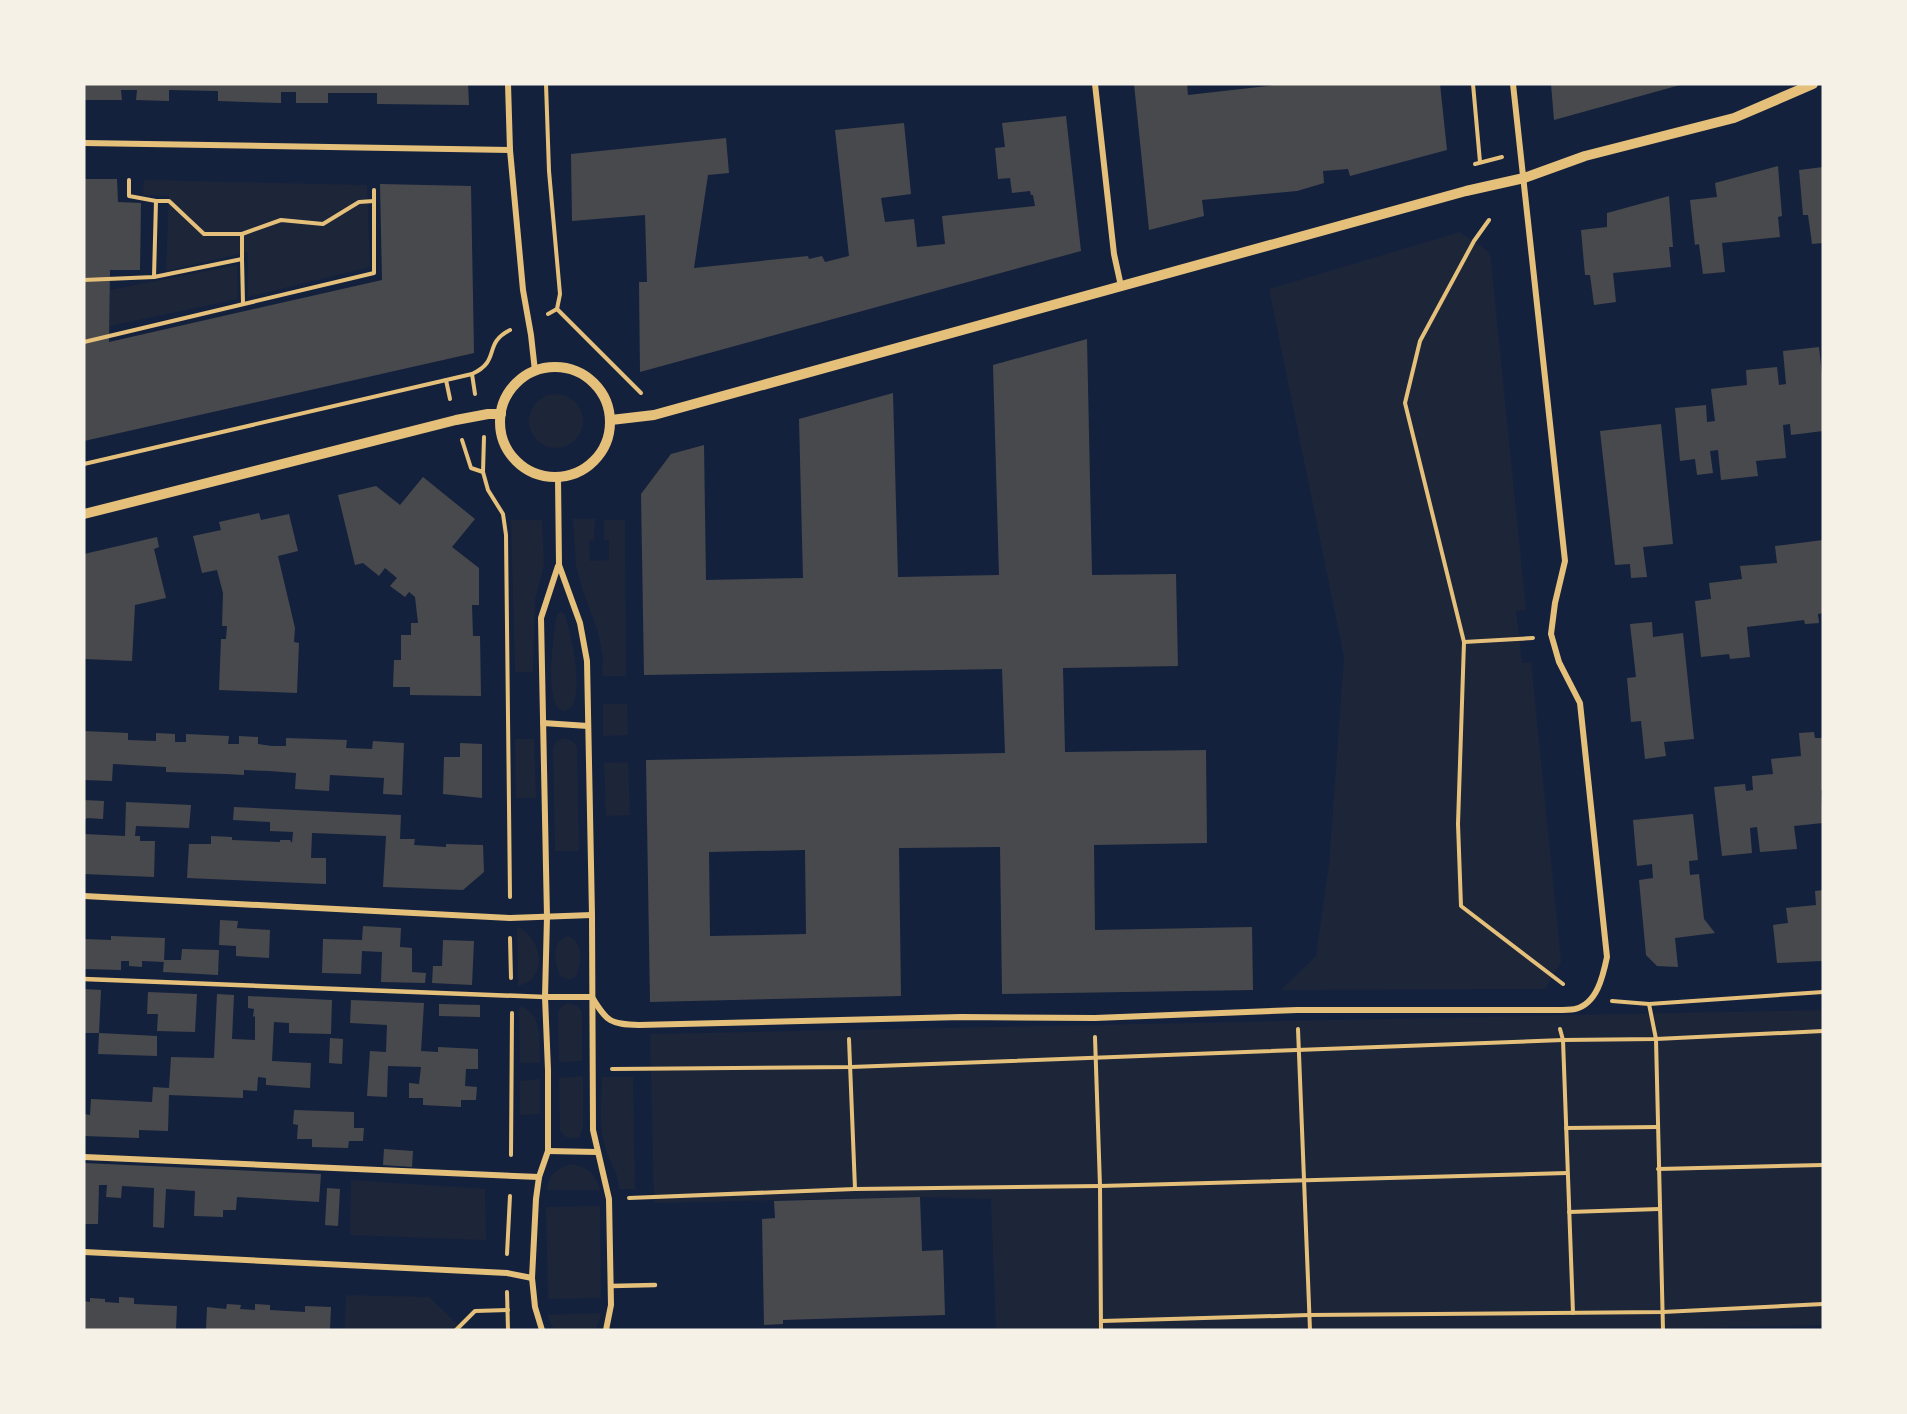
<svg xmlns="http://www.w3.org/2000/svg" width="1907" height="1414" viewBox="0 0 1907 1414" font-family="'PT Sans',sans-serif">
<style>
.green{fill:#1d2539}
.building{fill:#48494c;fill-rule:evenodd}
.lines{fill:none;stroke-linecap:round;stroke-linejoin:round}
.path{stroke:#e5c07b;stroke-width:4}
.service{stroke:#e5c07b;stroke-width:4.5}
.minor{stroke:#e5c07b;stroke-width:6}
.tertiary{stroke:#e5c07b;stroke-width:10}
</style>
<rect width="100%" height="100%" fill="#14213d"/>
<g class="green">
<path d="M144,180L367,185L370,267L248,297V252L166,271L169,196L143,195Z"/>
<path d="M1460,232L1490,253L1526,610L1516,611L1522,663L1531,662L1561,962L1545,989L1281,990L1316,956L1329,865L1344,657L1269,289Z"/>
<path d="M237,265L238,299L110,326V290Z"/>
<circle cx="556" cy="421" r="27"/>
<path d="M573,519H595L594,540L589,541L590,561L609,560V540H604V520H625L626,676H602L603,658L598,632L583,591L576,565Z"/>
<path d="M511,520H542L544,564L535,600L533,672H515Z"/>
<path d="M560,612L565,614C571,637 584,688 571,708L564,711L557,708C546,686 553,639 557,614Z"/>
<path d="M603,704H627L628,735L603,736Z"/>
<path d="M564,738L572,741L577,747L579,851H555L553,747L557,741Z"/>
<path d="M515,739H534L536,798H516Z"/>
<path d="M628,762L630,815L606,816L604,763Z"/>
<path d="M517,927C543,938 549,979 518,986Z"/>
<path d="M568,936C585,943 581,963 576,977L569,980L560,976C554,962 551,941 568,936Z"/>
<path d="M569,1003L577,1006L582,1012V1061L559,1062L558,1012L562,1006Z"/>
<path d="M519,1006C544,1013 539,1042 540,1063H520Z"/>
<path d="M1823,1010V1325L1623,1330H996L991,1199L920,1197L654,1203L650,1034Z"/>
<path d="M583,1076V1128L579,1137C569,1140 565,1138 560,1130L559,1078Z"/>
<path d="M602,1077H633L635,1189H619C618,1170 611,1165 606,1149C598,1128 602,1099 602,1077Z"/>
<path d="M540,1079V1114L520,1115V1081Z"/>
<path d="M572,1164C588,1168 596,1174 600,1190H547C549,1174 557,1168 572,1164Z"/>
<path d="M351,1180L485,1189L486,1240L350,1235Z"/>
<path d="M600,1206L601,1298L548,1299L546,1207Z"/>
<path d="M346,1295L429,1297L463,1330H345Z"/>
<path d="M601,1313L599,1323L595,1330H554L547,1315Z"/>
</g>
<g class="building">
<path d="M84,84H468L469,105L377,104V93H328V103H296V92H281V103L246,102L218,101V91L169,90V101L136,100L137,90H121L122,100H84Z"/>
<path d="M1134,84H1187L1188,95L1284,84H1440L1447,150L1350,176L1348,169L1323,171L1324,183L1297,191L1202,200L1204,216L1149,230Z"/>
<path d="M1551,84H1680V85L1554,120Z"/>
<path d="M1066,116L1081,251L640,372L639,282H647L645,215L572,221L571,154L726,138L729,173L708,175L694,268L808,256L809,259L822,256L825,262L849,256L835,130L904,123L911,194L881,198L885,222L914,219L917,247L945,244L942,216L1035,206L1033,195H1031L1030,191L1012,193L1010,178L998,179L995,148L1005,147L1002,123Z"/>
<path d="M1778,166L1782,216L1778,217L1780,237L1722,243L1725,272L1703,274L1699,244L1695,245L1690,200L1717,197L1715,183Z"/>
<path d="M1823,167V243L1812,244L1808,215H1803L1799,170Z"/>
<path d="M84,179H117L118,202L141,203L140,270H110L109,342L382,280L380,184L471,186L474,353L84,441Z"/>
<path d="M1669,196L1673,247H1669L1671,267L1613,273L1616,302L1594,305L1590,275H1585L1581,230L1607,227V213Z"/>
<path d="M1087,339L1092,575L1176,574L1178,666L1063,668L1065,752L1206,750L1207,843L1094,845L1095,930L1252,927L1253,990L1002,994L1000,847L899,848L901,996L650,1002L646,760L1005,753L1002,669L644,675L641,494L671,454L704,445L706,580L803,578L799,419L893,393L898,577L999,575L993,365ZM805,850L806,934L710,936L709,852Z"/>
<path d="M1819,347L1823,384V431L1791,435L1790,424L1783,425L1786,458L1756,461L1758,476L1721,480L1718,450L1710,451L1713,473L1697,475L1695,459L1680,461L1675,408L1706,405L1707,422L1715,421L1711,389L1747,385L1746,370L1777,367L1779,385L1786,384L1783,351Z"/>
<path d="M1661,424L1673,544L1643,547L1647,577L1631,578L1630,564L1615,565L1600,431Z"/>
<path d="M423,477L475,519L452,547L479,568V605H472L473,636H480L481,696L410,695V687H393L394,660H401V635H411V623H418L415,597L409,592L405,597L390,586L397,578L385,568L379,576L363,563L355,565L338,495L376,486L400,505Z"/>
<path d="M259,513L261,520L289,514L298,551L278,556L295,628L294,642L299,643L297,693L219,690L221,639H226L227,626H222L223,593L217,570L202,573L193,536L221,530L219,522Z"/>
<path d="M157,537L159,547L154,549L166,598L135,605L132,661L84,659V554Z"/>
<path d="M1823,540V613L1818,614L1819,623L1805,624L1804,620L1747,627L1750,657L1730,659L1729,654L1701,657L1695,601L1711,599L1709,583L1742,579L1740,566L1777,563L1775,546Z"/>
<path d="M1652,622L1653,637L1683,633L1694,739L1664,742L1666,756L1645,759L1641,721L1631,722L1627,678L1636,677L1630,624Z"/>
<path d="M84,731L128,733V740L156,741V733L175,734V742H186V734L229,736L228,744H239V736L258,737V744L272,746H286V738L347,740L346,748L372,749L373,741L404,743L402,795L383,794L384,778L330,775L329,791L295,789L296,773L269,771L244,770V775L226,774L166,772V767L113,764L112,781L84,780Z"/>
<path d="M1814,732L1815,738H1823V790H1821L1823,823L1794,826L1797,849L1760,852L1757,827L1750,828L1752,853L1722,856L1714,787L1745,784L1746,791L1753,790L1752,776L1773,774L1771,759L1801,756L1799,733Z"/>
<path d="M460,743L482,744V798L443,794L444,757H460Z"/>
<path d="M84,800L104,801L103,819L87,818L84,821Z"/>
<path d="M126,802L191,805L189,828L136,826L135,836H140V841H155L154,877L84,874V834L125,836Z"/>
<path d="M234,807L401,815L400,839H415L414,845L446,847V844L483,845L484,872L463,890L383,887L386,836L312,833L311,858H326V884L187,878L189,844H211V836L232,837V840L280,842V840H290L292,843L293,832L270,831V822L233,820Z"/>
<path d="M1693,814L1698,860L1689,861L1690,875L1699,874L1704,919L1715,933L1675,938L1678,967L1657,966L1646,955L1639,880L1653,878L1652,864L1637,866L1633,820Z"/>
<path d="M1823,890V961L1777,963L1773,925L1788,923L1786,908L1816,905L1815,891Z"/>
<path d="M220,920L238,921L237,928L270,930L269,958L236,956V946L219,945Z"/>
<path d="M363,926L401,928L400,947L412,948V972L426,973L425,983L381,982L382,952L362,951L361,974L322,973L323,939L362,940Z"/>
<path d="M111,936L165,938L164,962L142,961V967L129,966V961H121V970L84,969V939L111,940Z"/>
<path d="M443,940L474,941L472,985L432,983L433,966H442Z"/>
<path d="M182,949L219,950L218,975L163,972L164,960H181Z"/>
<path d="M84,989L101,990L99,1033L157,1036V1056L98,1054L99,1033H84Z"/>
<path d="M148,992L197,994L195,1032L157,1031L158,1014H147Z"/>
<path d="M217,994L234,995L232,1039L255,1040V1016L253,1017L254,1009L248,1008V996L332,1000L331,1034L289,1033V1023L274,1022L272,1061L311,1063L310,1088L266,1085V1078L258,1077L257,1091L243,1090V1098L169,1095L168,1131L139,1130V1138L84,1136V1114L90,1115L91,1099L152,1102L153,1087L169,1088L171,1057L214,1058Z"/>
<path d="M351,1000L424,1003L421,1051L438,1052V1047L478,1049V1069H466L465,1086L477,1087L476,1100H461V1107L423,1105V1098H409V1083L419,1084L421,1067L388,1066L387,1097L367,1096L370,1051L386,1052L387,1025L350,1023Z"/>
<path d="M439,1004L480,1005V1017L439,1016Z"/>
<path d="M330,1038L343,1039L342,1064L329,1063Z"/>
<path d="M294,1110L354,1112V1128H364L363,1141H349L348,1148L312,1147V1139H297L298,1125L293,1124Z"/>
<path d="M384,1149L413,1151L412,1167L383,1165Z"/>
<path d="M84,1163L321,1174L319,1202L237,1197L236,1210H223V1217L194,1216L195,1191L166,1189L164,1228L153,1227L154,1188L122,1186L121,1198L106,1197L107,1185H99L98,1224H84Z"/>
<path d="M327,1188L340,1189L338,1226L325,1225Z"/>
<path d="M920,1197L922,1251L943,1250L945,1315L783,1320V1324L764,1325L762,1219L775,1218L774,1201Z"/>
<path d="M119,1297L134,1298V1304L177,1306L176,1330H84V1301L90,1302V1298L105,1299V1302L119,1303Z"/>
<path d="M227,1304L241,1305L240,1309L255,1310V1304L270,1305V1310L305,1312V1306L331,1307L330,1330H206L207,1307L226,1309Z"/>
</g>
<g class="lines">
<g class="path">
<path d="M546,84L549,171L560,294L557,309L548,314"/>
<path d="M1473,84L1480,162"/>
<path d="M1475,164L1502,157"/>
<path d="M156,201H169L204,234H242L281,220L323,224L359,202L374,201"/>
<path d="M1489,220L1474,241L1420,341L1405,403L1464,642L1458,824L1461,906L1563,984"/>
<path d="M242,234V259"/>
<path d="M154,277L242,259L243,303"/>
<path d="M84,280L154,277L156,201L129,196V180"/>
<path d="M557,309L641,393"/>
<path d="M84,342L374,273V190"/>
<path d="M472,374L475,394"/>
<path d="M446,380L450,399"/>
<path d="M484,437L483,472L488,490L503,514L506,535L510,897"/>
<path d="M462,440L471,468L483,472"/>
<path d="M84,464L472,374C502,360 482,344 510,330"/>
<path d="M1464,642L1533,638"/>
<path d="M510,938L511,978"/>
<path d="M1612,1001L1649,1004L1823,992"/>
<path d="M1649,1004L1656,1039L1663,1330"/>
<path d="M1298,1029L1310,1330"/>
<path d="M1560,1029L1563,1040L1573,1313"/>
<path d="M1095,1037L1100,1186L1101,1330"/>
<path d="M849,1039L855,1189"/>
<path d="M612,1069L851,1067L1563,1040L1656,1039L1823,1031"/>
<path d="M1566,1128L1658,1127"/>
<path d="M511,1155L512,1013"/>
<path d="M1658,1169L1823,1165"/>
<path d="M629,1198L855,1189L1100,1186L1567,1173"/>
<path d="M1569,1212L1659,1209"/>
<path d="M507,1254L510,1196"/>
<path d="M507,1292L508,1330"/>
<path d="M1102,1321L1309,1315L1663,1312L1823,1304"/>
<path d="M456,1330L475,1311L508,1310"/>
</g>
<g class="service">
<path d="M84,979L545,997"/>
<path d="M611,1286L655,1285"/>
</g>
<g class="minor">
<path d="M508,84L510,150L523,290L531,335L535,371"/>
<path d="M1095,84L1114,254L1121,286"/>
<path d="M84,143L510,150"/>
<path d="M558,478L559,565L580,623L587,661L592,915L593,1130L609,1199L611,1305L606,1330"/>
<path d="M543,723L588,726"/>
<path d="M84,896L510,918L592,915"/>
<path d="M545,997H592C607,1022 610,1024 639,1025L961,1017L1095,1018L1297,1010H1556C1562,1010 1569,1010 1575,1009C1597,1004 1603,976 1607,957L1580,703L1559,662L1551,634L1555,603L1565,561L1513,84"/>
<path d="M548,1151L597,1152"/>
<path d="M84,1157L539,1177"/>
<path d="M84,1252L507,1273L532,1278"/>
<path d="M542,1330L535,1307L532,1278L536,1199L539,1177L548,1151V1070L545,997L547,917L541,618L558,566"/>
</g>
<g class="tertiary">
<circle cx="555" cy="422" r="55"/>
<path d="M611,420L654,415L1466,191L1524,178L1585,156L1734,118L1813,84"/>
<path d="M84,514L456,420L488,414H501"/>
</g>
</g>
<rect width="1907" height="1414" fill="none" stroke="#f6f1e7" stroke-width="171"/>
</svg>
